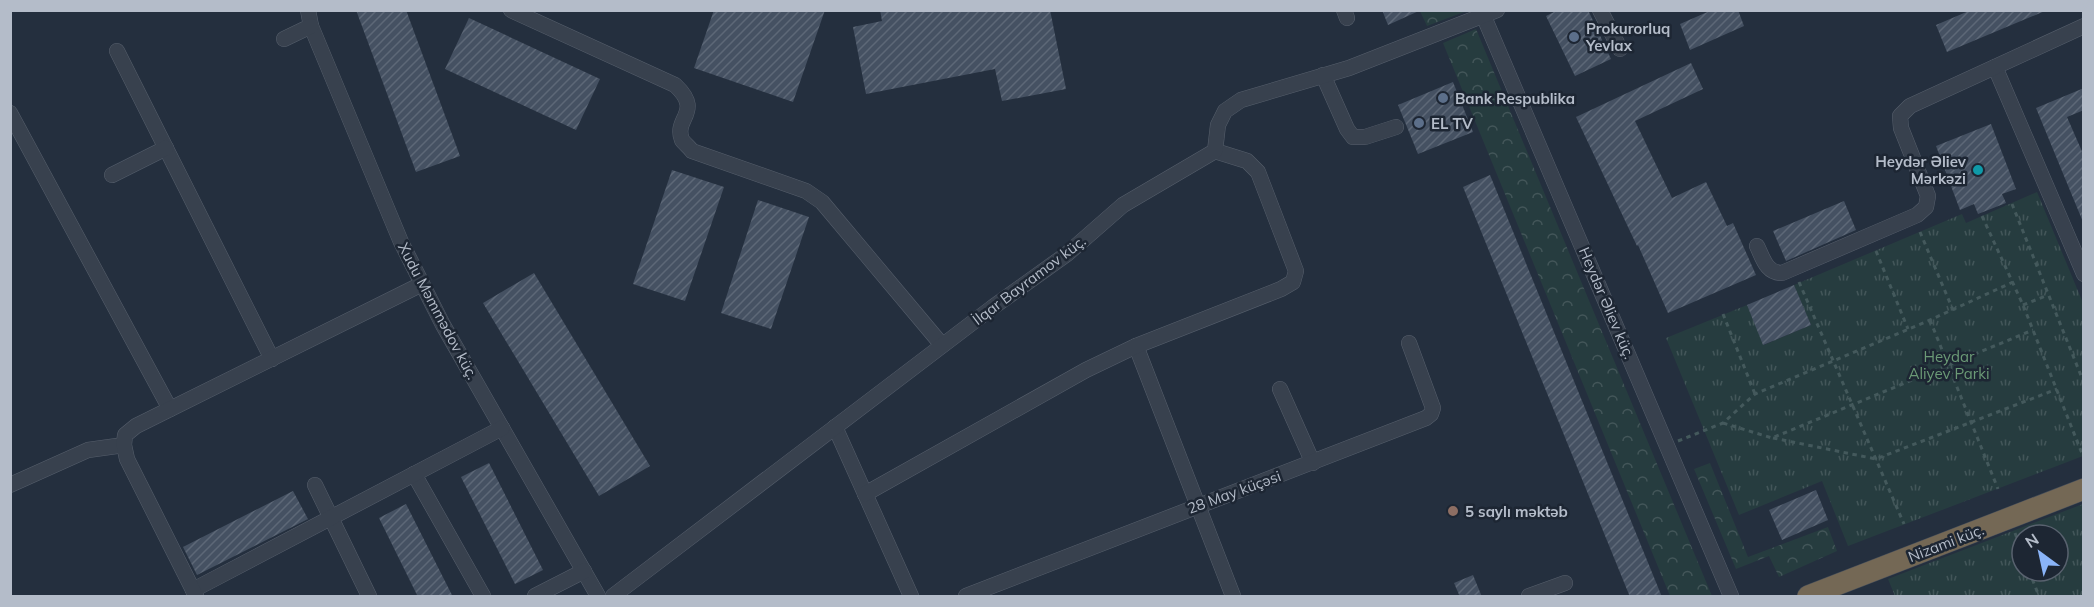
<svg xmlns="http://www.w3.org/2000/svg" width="2094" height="607" viewBox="0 0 2094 607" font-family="Mulish,sans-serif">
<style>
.grass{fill:url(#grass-tufts);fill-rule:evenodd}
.forest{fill:url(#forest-crowns)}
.building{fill:url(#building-hatch)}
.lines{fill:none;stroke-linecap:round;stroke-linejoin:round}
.minor-casing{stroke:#565f6c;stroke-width:16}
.highway-casing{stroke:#434c59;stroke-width:22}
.path{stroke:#44595c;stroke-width:3;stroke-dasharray:4.5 4.5;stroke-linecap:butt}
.minor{stroke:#38414e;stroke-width:15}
.highway{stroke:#746855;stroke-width:21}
.service-dot{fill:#5c6f8a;stroke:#1d2633;stroke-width:2}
.culture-dot{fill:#0f9aa8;stroke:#1d2633;stroke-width:2}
.education-dot{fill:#8d6e63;stroke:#1d2633;stroke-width:2}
.labels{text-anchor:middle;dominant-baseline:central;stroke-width:5;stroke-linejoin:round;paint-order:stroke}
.poi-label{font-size:15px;font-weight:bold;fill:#b4bcc9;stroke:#1d2633;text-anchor:start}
.street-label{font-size:15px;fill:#b4bcc9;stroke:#1d2633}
.park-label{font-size:15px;fill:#6b9a76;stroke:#1d2633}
</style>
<defs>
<pattern id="grass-tufts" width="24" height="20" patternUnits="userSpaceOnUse" patternTransform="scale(1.5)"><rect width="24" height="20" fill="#263c3f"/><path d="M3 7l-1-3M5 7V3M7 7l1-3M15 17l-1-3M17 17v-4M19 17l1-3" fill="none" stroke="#435659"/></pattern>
<pattern id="forest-crowns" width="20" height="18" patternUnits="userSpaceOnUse" patternTransform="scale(1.5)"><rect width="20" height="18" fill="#263c3f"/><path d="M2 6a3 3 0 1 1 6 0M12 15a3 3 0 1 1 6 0" fill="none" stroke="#435659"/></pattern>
<pattern id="building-hatch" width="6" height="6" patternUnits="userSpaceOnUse" patternTransform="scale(1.5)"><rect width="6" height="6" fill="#455162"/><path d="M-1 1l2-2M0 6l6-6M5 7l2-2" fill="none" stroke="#5d6877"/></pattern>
</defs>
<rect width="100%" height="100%" fill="#242f3e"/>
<g class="grass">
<path d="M2037,192L2083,303V456L1848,546L1822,481L1739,515L1666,338L1747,305L1764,345L1811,325L1794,285L1962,214L1966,223Z"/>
<path d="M2083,504V596H1895L1888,579ZM2022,535H2058V571H2022Z"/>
</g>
<g class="forest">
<path d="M1463,10L1464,12L1427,26L1420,11Z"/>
<path d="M1476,29L1712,596H1670L1443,43Z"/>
<path d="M1710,463L1748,557L1828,527L1837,551L1779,577L1769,556L1736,569L1694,469Z"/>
</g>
<g class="building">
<path d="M356,10H406L460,156L416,172Z"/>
<path d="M714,10H825L793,102L694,68Z"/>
<path d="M880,10H1050L1066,89L1002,101L995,69L866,94L853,27L882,21Z"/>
<path d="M1382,10H1421L1388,25Z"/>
<path d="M1558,10H1588L1611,59L1575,76L1546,16Z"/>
<path d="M1712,10H1738L1744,26L1690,50L1680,24Z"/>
<path d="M1971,10H2045V11L1947,52L1936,25Z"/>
<path d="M469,18L600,79L576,130L445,69Z"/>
<path d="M1691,63L1703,89L1635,121L1672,198L1706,182L1727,226L1733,223L1756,275L1668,313L1638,245L1637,246L1576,117Z"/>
<path d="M1453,82L1473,132L1418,154L1398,105Z"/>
<path d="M2084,88V110L2067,117L2084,156L2083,222L2036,108Z"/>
<path d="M1991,124L2016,189L2002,194L2006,203L1978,214L1974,204L1960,210L1936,146Z"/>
<path d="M672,170L724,187L685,301L633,284Z"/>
<path d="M1490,175L1662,597H1630L1463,187Z"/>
<path d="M758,200L809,217L771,329L721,313Z"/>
<path d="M1844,201L1856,230L1786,261L1773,231Z"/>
<path d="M534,273L650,466L599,496L483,303Z"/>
<path d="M1794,285L1811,325L1763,345L1747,305Z"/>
<path d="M489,463L543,570L515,584L461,477Z"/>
<path d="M1816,490L1828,520L1782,540L1769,510Z"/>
<path d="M293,491L308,519L197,575L183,547Z"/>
<path d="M406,504L453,597H418L379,518Z"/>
<path d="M1473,575L1482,597H1460L1454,583Z"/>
</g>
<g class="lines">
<defs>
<g id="minor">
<path d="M308,10L311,26L401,242L443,325L598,596"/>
<path d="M511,10L675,85C704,112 673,118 682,140C684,143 690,148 692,151L806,191L822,202L942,345"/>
<path d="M1344,10L1347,18"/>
<path d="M1481,10L1731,596"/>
<path d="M1600,10L1620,49"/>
<path d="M284,39L311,26"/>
<path d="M117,51L272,359"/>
<path d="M1995,67L2084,274"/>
<path d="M1323,75L1347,129L1353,137H1365L1396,127"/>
<path d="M10,113L170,409"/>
<path d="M112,175L166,148"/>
<path d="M1757,246C1763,258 1766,273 1782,273L1917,215L1926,207L1928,196L1901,128L1900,116L1910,106L2084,26"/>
<path d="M1136,346L1233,596"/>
<path d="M1280,389L1313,463"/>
<path d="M835,427L911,596"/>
<path d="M414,474L483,596"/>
<path d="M10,485L88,450L124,445"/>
<path d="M315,485L369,596"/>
<path d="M865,494L1086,370L1136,346L1281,289L1293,282L1296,271L1258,172L1247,161L1215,151"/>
<path d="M193,590L502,428"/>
<path d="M196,596L127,459L124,445L125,435L136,426L422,284"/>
<path d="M535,596L584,571"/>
<path d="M613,596L993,307L1067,254L1123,205L1215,151L1218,125L1225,111L1241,100L1349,68L1497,10"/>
<path d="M966,596L1426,418L1431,414L1433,408L1409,343"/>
<path d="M1529,596L1565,583"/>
</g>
<path id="highway" d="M1808,596L2084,489"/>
</defs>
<use href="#minor" class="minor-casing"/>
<use href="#highway" class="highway-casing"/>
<g class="path">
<path d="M2012,204L2084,383"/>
<path d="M1982,216L2023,305L2083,456"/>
<path d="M1920,232L1953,310"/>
<path d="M1876,251L1908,329"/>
<path d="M1799,282L1904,524"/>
<path d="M2023,305L2048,295"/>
<path d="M1723,314L1755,394"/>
<path d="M1930,320L1998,489"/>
<path d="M1723,423L1772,438L2033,330"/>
<path d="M1773,438L1876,459L2057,389"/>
<path d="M1678,441L1723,423L1755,394L1930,320L2013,282"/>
<path d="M2015,533L2022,551"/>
<path d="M2029,571L2039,596"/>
</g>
<use href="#minor" class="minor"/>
<use href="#highway" class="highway"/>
</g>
<g class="service-dot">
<circle cx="1574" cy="37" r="6"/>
<circle cx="1443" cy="98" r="6"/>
<circle cx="1419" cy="123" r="6"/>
</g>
<circle class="culture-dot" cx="1978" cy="170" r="6"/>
<circle class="education-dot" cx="1453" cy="511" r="6"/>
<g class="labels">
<g class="poi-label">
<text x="1586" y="28">Prokurorluq<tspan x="1586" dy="17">Yevlax</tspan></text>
<text x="1455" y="98">Bank Respublika</text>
<text x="1431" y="123">EL TV</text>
<text x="1966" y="161" text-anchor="end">Heydər Əliev<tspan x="1966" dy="17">Mərkəzi</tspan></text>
<text x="1465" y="511">5 saylı məktəb</text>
</g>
<g class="street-label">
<text transform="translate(1029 280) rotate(-37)">İlqar Bayramov küç.</text>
<text transform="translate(1607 303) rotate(67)">Heydər Əliev küç.</text>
<text transform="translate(438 311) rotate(62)">Xudu Məmmədov küç.</text>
<text transform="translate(1234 492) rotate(-20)">28 May küçəsi</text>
<text transform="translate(1946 543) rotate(-21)">Nizami küç.</text>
</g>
<g class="park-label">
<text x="1949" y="356">Heydar<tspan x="1949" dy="17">Aliyev Parki</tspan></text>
</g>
</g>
<rect width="2094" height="607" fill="none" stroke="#b4bcc9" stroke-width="24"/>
<g transform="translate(2040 553) rotate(327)"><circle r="28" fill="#1d2633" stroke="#59626f" stroke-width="1.5"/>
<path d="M0-4.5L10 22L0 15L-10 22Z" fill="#8ab4f8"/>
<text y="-9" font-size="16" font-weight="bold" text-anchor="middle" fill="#b4bcc9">N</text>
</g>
</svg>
